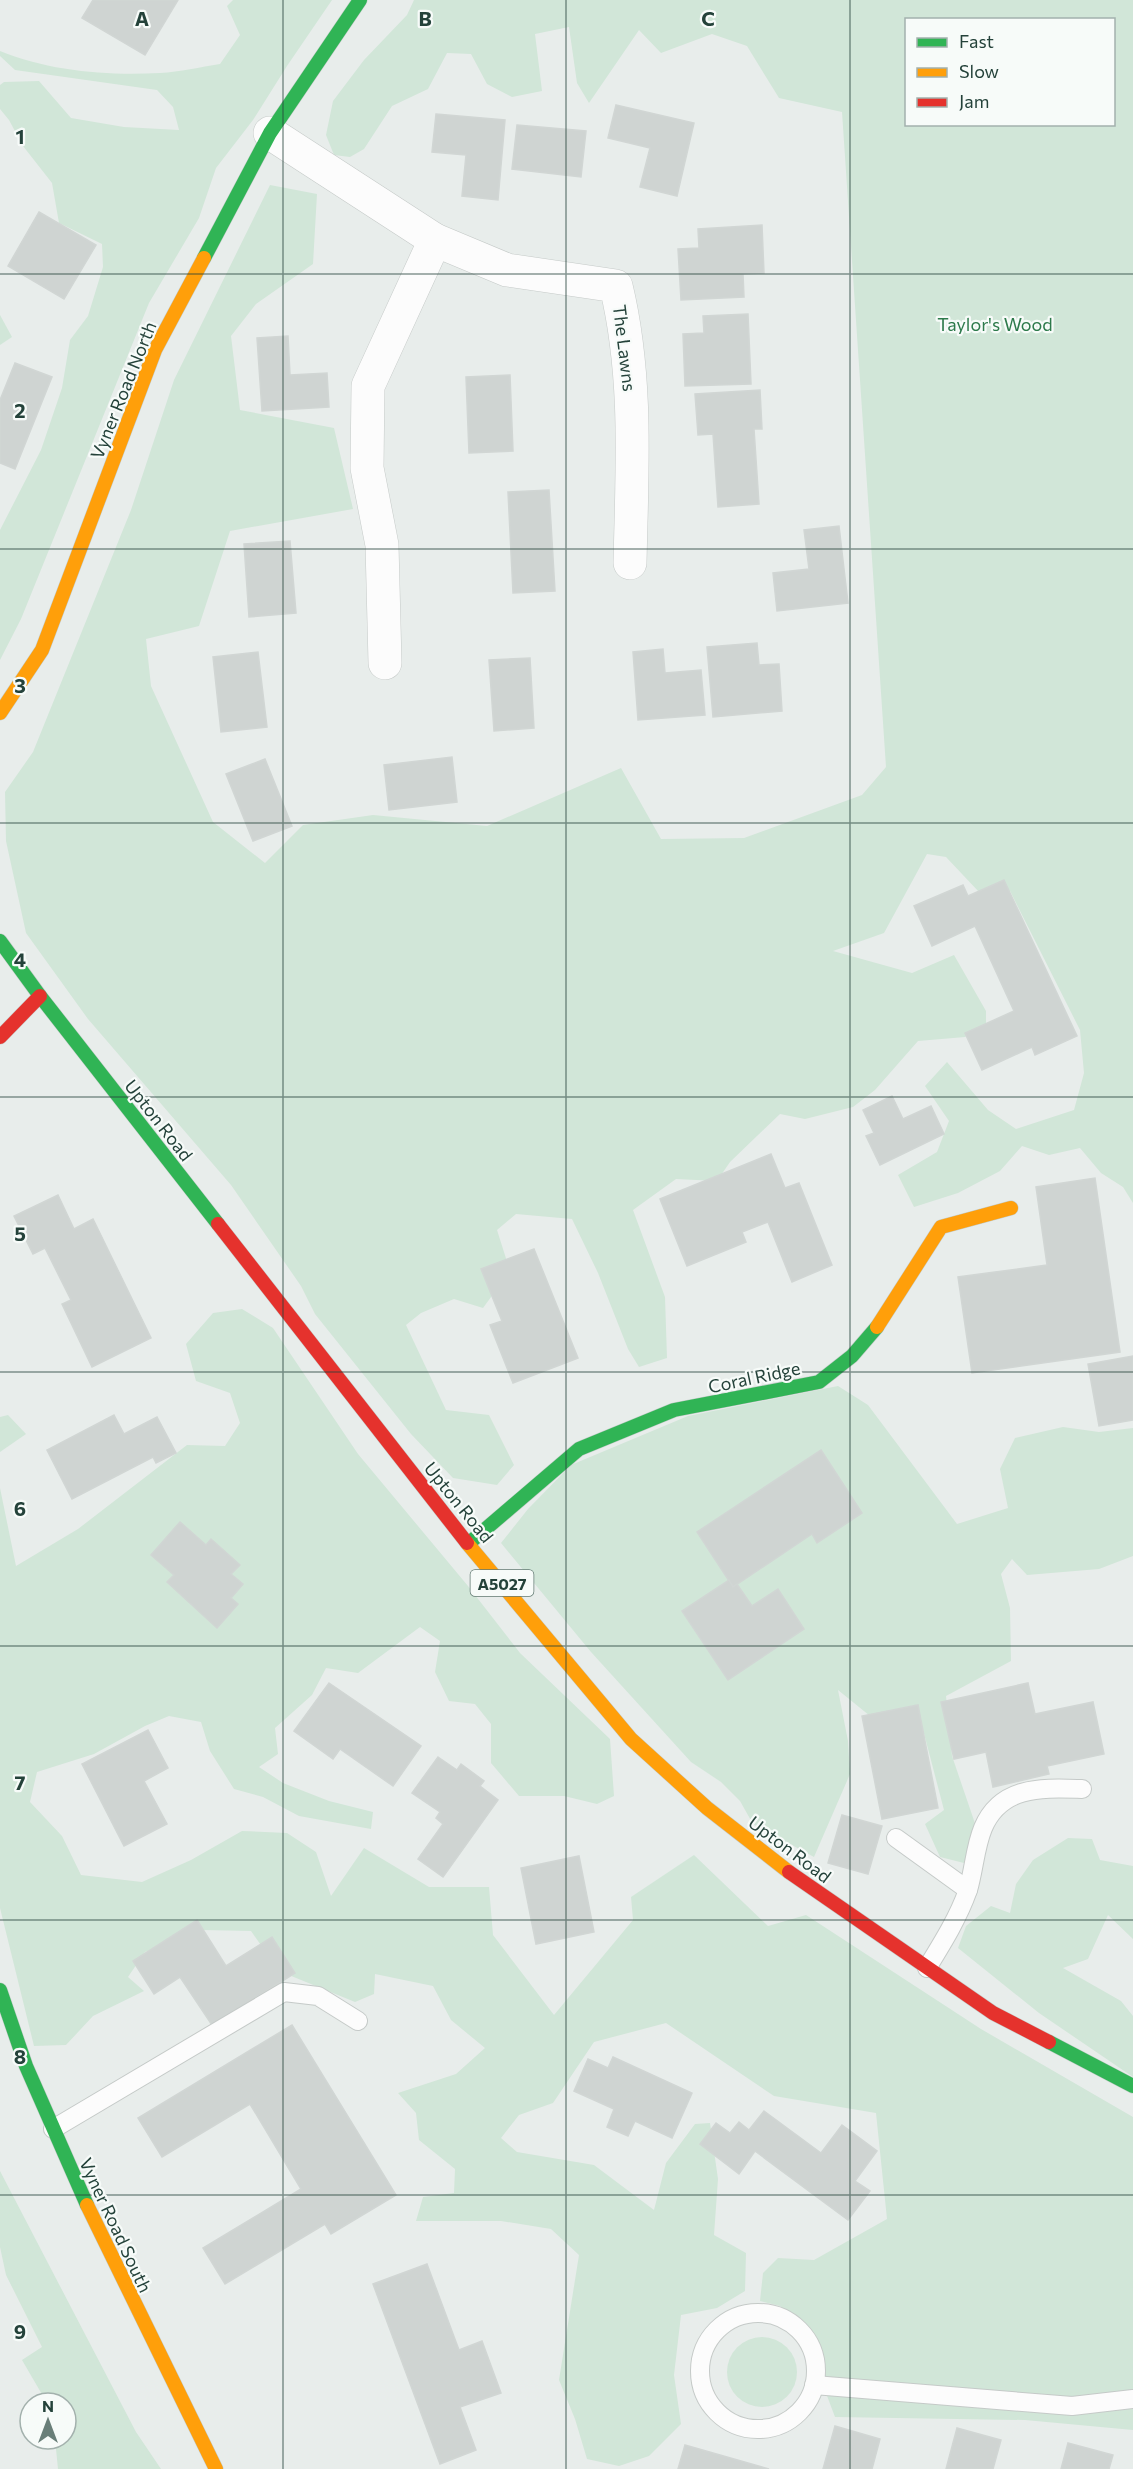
<svg xmlns="http://www.w3.org/2000/svg" width="1133" height="2469" viewBox="0 0 1133 2469" font-family="Commissioner,sans-serif">
<style>
.green{fill:#d1e6d8;fill-rule:evenodd}
.building{fill:#cfd4d2;stroke:#d1d6d4;stroke-width:1.5}
.lines{fill:none;stroke-linecap:round;stroke-linejoin:round}
.lane-casing{stroke:#c5cac8;stroke-width:20}
.street-casing{stroke:#c5cac8;stroke-width:34}
.fast-casing{stroke:#c3cbc8;stroke-width:15}
.slow-casing{stroke:#c3cbc8;stroke-width:15}
.jam-casing{stroke:#c3cbc8;stroke-width:15}
.lane{stroke:#fcfcfc;stroke-width:18}
.street{stroke:#fcfcfc;stroke-width:33}
.fast{stroke:#30b455;stroke-width:14}
.slow{stroke:#ff9f0a;stroke-width:14}
.jam{stroke:#e5322d;stroke-width:14}
.grid{fill:none;stroke:#24423a;stroke-width:1.5;stroke-opacity:0.55}
.labels{text-anchor:middle;dominant-baseline:central;stroke-width:4.5;stroke-linejoin:round;paint-order:stroke}
.shield{fill:#f7fbf9;stroke:#637a73;stroke-width:1.5}
.shield-label{font-size:16px;font-weight:bold;fill:#24423a}
.park-label{font-size:18px;fill:#2d7a4b;stroke:#f7fbf9}
.street-label{font-size:18px;fill:#24423a;stroke:#f7fbf9}
.grid-label{font-size:20px;text-anchor:middle;font-weight:bold;fill:#24423a;stroke:#f7fbf9;stroke-width:4.5;stroke-linejoin:round;paint-order:stroke}
</style>
<rect width="100%" height="100%" fill="#e8edeb"/>
<g class="green">
<path d="M233,0H332L287,66L253,120L216,168L199,218L149,303L21,619L0,660V530L41,450L62,388L70,340L88,316L103,267L102,244L59,223L52,183L23,146L9,120L0,109V85L4,82L39,81L71,118L124,127L179,130L173,107L157,90L15,70L0,56V51C49,71 107,76 160,73C180,72 200,67 220,64L240,35L227,6Z"/>
<path d="M414,0H1133V1203L1123,1187L1101,1173L1080,1148L1049,1155L1022,1146L1000,1171L958,1193L914,1207L898,1175L937,1152L949,1121L925,1086L947,1062L988,1110L1016,1129L1074,1110L1084,1073L1080,1030L1010,891L979,892L946,857L927,854L884,933L833,951L912,973L954,955L986,1011V1024L965,1037L918,1041L875,1090L853,1107L805,1119L780,1114L730,1162L717,1181L676,1179L633,1210L665,1297L667,1358L639,1367L628,1349L598,1273L572,1219L516,1214L497,1230L510,1271L483,1308L454,1299L421,1313L406,1325L446,1410L489,1415L514,1465L497,1485L453,1478L411,1434L315,1314L301,1286L231,1185L88,1019L26,933L6,841L5,792L33,752L131,510L174,380L270,185L317,194L313,264L256,304L231,336L240,410L334,428L353,509L230,531L199,626L146,639L151,686L213,822L265,863L303,825L373,815L487,826L621,768L661,839L744,838L862,795L886,767L842,112L779,98L747,46L712,34L661,53L639,30L589,103L577,83L569,27L535,34L542,91L512,97L487,84L471,54L447,53L428,89L392,106L364,149L350,157L334,155L326,135L333,101L364,60L407,15ZM906,20H1114V124H906Z"/>
<path d="M0,315L12,337L0,345Z"/>
<path d="M242,1309L273,1328L358,1454L468,1586L520,1653L610,1739L614,1796L597,1804L564,1796H519L491,1763V1724L475,1704L449,1701L435,1672L440,1641L420,1627L358,1673L326,1668L312,1695L275,1728L278,1754L259,1767L283,1783L329,1801L373,1812L371,1829L299,1816L263,1797L234,1789L210,1751L201,1722L169,1716L145,1726L94,1754L37,1772L30,1802L62,1836L81,1875L142,1882L191,1860L242,1831L287,1833L316,1852L331,1896L364,1848L429,1887H489L493,1935L554,2015L633,1920L631,1897L694,1855L768,1926L806,1915L981,2029L1133,2117V2430L1025,2420L835,2417L800,2324L780,2306L760,2301L763,2273L778,2258L814,2260L887,2219L876,2113L774,2096L666,2023L594,2042L553,2103L519,2115L501,2138L517,2152L594,2165L654,2210L666,2163L695,2124L710,2123L718,2179L714,2235L746,2253L745,2291L717,2308L681,2315L674,2375L681,2424L649,2456L619,2466L587,2459L575,2419L559,2380L579,2255L551,2229L501,2221H416L423,2197L454,2193L455,2169L419,2140L416,2113L398,2093L456,2074L485,2048L451,2020L433,1986L375,1974L374,1994L355,2002L279,1971L251,1931L201,1930L145,1952L128,1977L144,1991L93,2016L66,2045L34,2046L0,1908V1488L16,1566L78,1529L187,1445L225,1446L240,1423L230,1393L196,1381L186,1344L213,1313Z"/>
<path d="M838,1386L868,1405L957,1524L1008,1508L1000,1469L1015,1438L1063,1427L1099,1432L1133,1428V1556L1099,1569L1027,1575L1012,1559L1001,1574L1010,1608L1011,1661L946,1696L952,1756L982,1844L968,1864L940,1857L925,1824L944,1810L921,1722L875,1720L838,1690L848,1741L850,1774L814,1857L753,1824L740,1801L721,1782L691,1762L591,1652L501,1543L528,1509L571,1465L688,1416Z"/>
<path d="M8,1415L26,1434L0,1452V1417Z"/>
<path d="M1068,1838L1092,1839L1100,1860L1133,1866V1939L1108,1915L1088,1959L1063,1968L1121,2001L1133,2016V2077L1039,2013L958,1948L966,1926L991,1906L1010,1913L1016,1884L1033,1860Z"/>
<path d="M0,2171L136,2432L161,2469H58L55,2439H66V2403H47L22,2360L42,2347L6,2275L0,2247Z"/>
<circle cx="762" cy="2372" r="35"/>
</g>
<g class="building">
<path d="M93,0H178L145,55L82,18Z"/>
<path d="M616,105L694,123L677,196L640,187L650,148L608,138Z"/>
<path d="M436,114L505,120L498,200L462,196L466,155L432,152Z"/>
<path d="M517,125L586,131L581,177L512,169Z"/>
<path d="M39,212L96,245L64,299L8,266Z"/>
<path d="M762,225L764,273L743,274L744,297L681,300L678,249L699,248L698,229Z"/>
<path d="M748,314L751,384L685,386L683,334L704,333L703,316Z"/>
<path d="M288,336L290,375L327,373L329,407L262,411L257,338Z"/>
<path d="M15,363L52,377L15,469L0,463V400Z"/>
<path d="M510,375L513,451L469,453L466,377Z"/>
<path d="M760,390L762,429H754L759,504L718,507L713,434L698,435L695,394Z"/>
<path d="M549,490L555,591L513,593L508,492Z"/>
<path d="M839,526L848,603L777,611L773,573L809,569L804,530Z"/>
<path d="M290,541L296,613L249,617L244,544Z"/>
<path d="M757,643L759,665L779,664L782,711L713,717L707,647Z"/>
<path d="M663,649L665,673L701,670L705,715L638,720L633,652Z"/>
<path d="M258,652L267,727L221,732L213,657Z"/>
<path d="M530,658L534,728L494,731L489,660Z"/>
<path d="M452,757L457,802L389,810L384,765Z"/>
<path d="M265,759L292,826L253,841L226,774Z"/>
<path d="M1004,880L1077,1036L1035,1055L1032,1047L982,1070L965,1033L1014,1011L975,926L932,946L914,906L963,885L968,896Z"/>
<path d="M892,1096L903,1119L931,1106L944,1134L880,1165L866,1136L874,1133L863,1110Z"/>
<path d="M771,1154L785,1188L799,1183L832,1265L792,1282L768,1222L742,1232L746,1242L687,1266L660,1199Z"/>
<path d="M1095,1178L1120,1352L972,1373L958,1277L1047,1265L1036,1187Z"/>
<path d="M58,1195L74,1229L93,1219L151,1338L92,1367L62,1304L71,1300L45,1248L33,1254L14,1216Z"/>
<path d="M534,1249L578,1358L513,1383L490,1325L502,1321L481,1269Z"/>
<path d="M1133,1356V1420L1099,1426L1088,1364Z"/>
<path d="M114,1415L124,1434L157,1417L176,1453L156,1463L153,1457L72,1499L47,1450Z"/>
<path d="M821,1450L862,1513L817,1543L812,1534L733,1587L697,1532Z"/>
<path d="M180,1522L206,1545L211,1539L240,1565L231,1574L243,1584L231,1598L238,1604L217,1628L167,1582L174,1575L151,1555Z"/>
<path d="M729,1580L733,1587L737,1584L752,1606L778,1589L804,1629L728,1680L682,1611Z"/>
<path d="M329,1683L421,1746L393,1786L340,1749L333,1759L294,1731Z"/>
<path d="M1028,1683L1035,1714L1093,1702L1104,1754L1047,1766L1049,1774L993,1787L986,1752L954,1759L941,1702Z"/>
<path d="M918,1705L938,1808L882,1819L862,1716Z"/>
<path d="M148,1730L168,1768L144,1781L167,1824L124,1846L82,1764Z"/>
<path d="M438,1757L457,1770L461,1764L484,1781L480,1786L498,1800L443,1877L418,1859L443,1824L436,1818L440,1812L412,1793Z"/>
<path d="M842,1815L882,1826L868,1874L828,1863Z"/>
<path d="M579,1856L594,1932L536,1944L521,1868Z"/>
<path d="M197,1920L226,1966L272,1937L295,1973L254,1999L258,2005L212,2025L180,1977L154,1994L133,1961Z"/>
<path d="M292,2025L396,2195L331,2234L325,2224L225,2284L203,2248L301,2189L250,2104L162,2157L138,2118Z"/>
<path d="M613,2057L692,2093L672,2138L635,2121L628,2136L607,2127L614,2109L574,2091L588,2059L608,2068Z"/>
<path d="M764,2111L821,2153L842,2125L877,2151L855,2181L870,2191L848,2220L755,2151L739,2174L700,2144L716,2123L730,2133L739,2122L749,2130Z"/>
<path d="M427,2264L459,2350L482,2341L501,2393L460,2407L476,2450L440,2464L373,2284Z"/>
<path d="M835,2426L880,2439L872,2469H823Z"/>
<path d="M957,2428L1001,2440L993,2469H946Z"/>
<path d="M1068,2443L1113,2455L1109,2469H1061Z"/>
<path d="M685,2445L769,2469H678Z"/>
</g>
<g class="lines">
<defs>
<g id="lane">
<path d="M896,1838L968,1890"/>
<path d="M927,1968C943,1942 958,1918 968,1890C974,1870 975,1847 983,1828C1001,1785 1043,1788 1082,1789"/>
<path d="M53,2129L284,1992L318,1996L358,2021"/>
<circle cx="758" cy="2371" r="58"/>
<path d="M814,2385L1072,2406L1133,2399"/>
</g>
<g id="street">
<path d="M270,133L435,240L507,270L616,286C638,377 632,470 630,563"/>
<path d="M385,663L382,545L367,468L368,386L435,240"/>
</g>
<g id="fast">
<path d="M204,258L270,133L360,0"/>
<path d="M0,941L40,996L218,1224"/>
<path d="M468,1544L579,1449L674,1410L819,1382L852,1356L877,1327"/>
<path d="M0,1990L26,2066L87,2205"/>
<path d="M1049,2042L1133,2086"/>
</g>
<g id="slow">
<path d="M0,713L42,650L155,350L204,258"/>
<path d="M877,1327L941,1227L1011,1208"/>
<path d="M467,1543L631,1739L707,1808L789,1872"/>
<path d="M87,2205L216,2469"/>
</g>
<g id="jam">
<path d="M0,1037L40,996"/>
<path d="M218,1224L467,1543"/>
<path d="M789,1872L993,2013L1049,2042"/>
</g>
</defs>
<use href="#lane" class="lane-casing"/>
<use href="#street" class="street-casing"/>
<use href="#fast" class="fast-casing"/>
<use href="#slow" class="slow-casing"/>
<use href="#jam" class="jam-casing"/>
<use href="#lane" class="lane"/>
<use href="#street" class="street"/>
<use href="#fast" class="fast"/>
<use href="#slow" class="slow"/>
<use href="#jam" class="jam"/>
</g>
<path class="grid" d="M283,0V2469M566,0V2469M850,0V2469M0,274H1133M0,549H1133M0,823H1133M0,1097H1133M0,1372H1133M0,1646H1133M0,1920H1133M0,2195H1133"/>
<g class="labels">
<rect class="shield" x="470.5" y="1570" width="63" height="26" rx="4.5"/>
<g class="shield-label">
<text x="502" y="1583">A5027</text>
</g>
<g class="park-label">
<text x="995" y="324">Taylor's Wood</text>
</g>
<g class="street-label">
<text transform="translate(625 348) rotate(83)">The Lawns</text>
<text transform="translate(123 390) rotate(-68)">Vyner Road North</text>
<text transform="translate(159 1120) rotate(52)">Upton Road</text>
<text transform="translate(754 1377) rotate(-12)">Coral Ridge</text>
<text transform="translate(459 1502) rotate(51)">Upton Road</text>
<text transform="translate(790 1849) rotate(37)">Upton Road</text>
<text transform="translate(116 2225) rotate(65)">Vyner Road South</text>
</g>
</g>
<g class="grid-label">
<text x="142" y="26">A</text>
<text x="425" y="26">B</text>
<text x="708" y="26">C</text>
<text x="20" y="144">1</text>
<text x="20" y="418">2</text>
<text x="20" y="693">3</text>
<text x="20" y="967">4</text>
<text x="20" y="1241">5</text>
<text x="20" y="1516">6</text>
<text x="20" y="1790">7</text>
<text x="20" y="2064">8</text>
<text x="20" y="2339">9</text>
</g>
<rect x="905" y="18" width="210" height="108" fill="#f7fbf9" stroke="#a3b1ad" stroke-width="1.5"/>
<rect x="917" y="38" width="30" height="9" fill="#30b455" stroke="#a3b1ad" stroke-width="1.5"/>
<text x="959" y="48" font-size="18" fill="#24423a">Fast</text>
<rect x="917" y="68" width="30" height="9" fill="#ff9f0a" stroke="#a3b1ad" stroke-width="1.5"/>
<text x="959" y="78" font-size="18" fill="#24423a">Slow</text>
<rect x="917" y="98" width="30" height="9" fill="#e5322d" stroke="#a3b1ad" stroke-width="1.5"/>
<text x="959" y="108" font-size="18" fill="#24423a">Jam</text>
<g transform="translate(48 2421)"><circle r="28" fill="#f7fbf9" stroke="#a3b1ad" stroke-width="1.5"/>
<path d="M0-4.5L10 22L0 15L-10 22Z" fill="#697e78"/>
<text y="-9" font-size="16" font-weight="bold" text-anchor="middle" fill="#24423a">N</text>
</g>
</svg>
